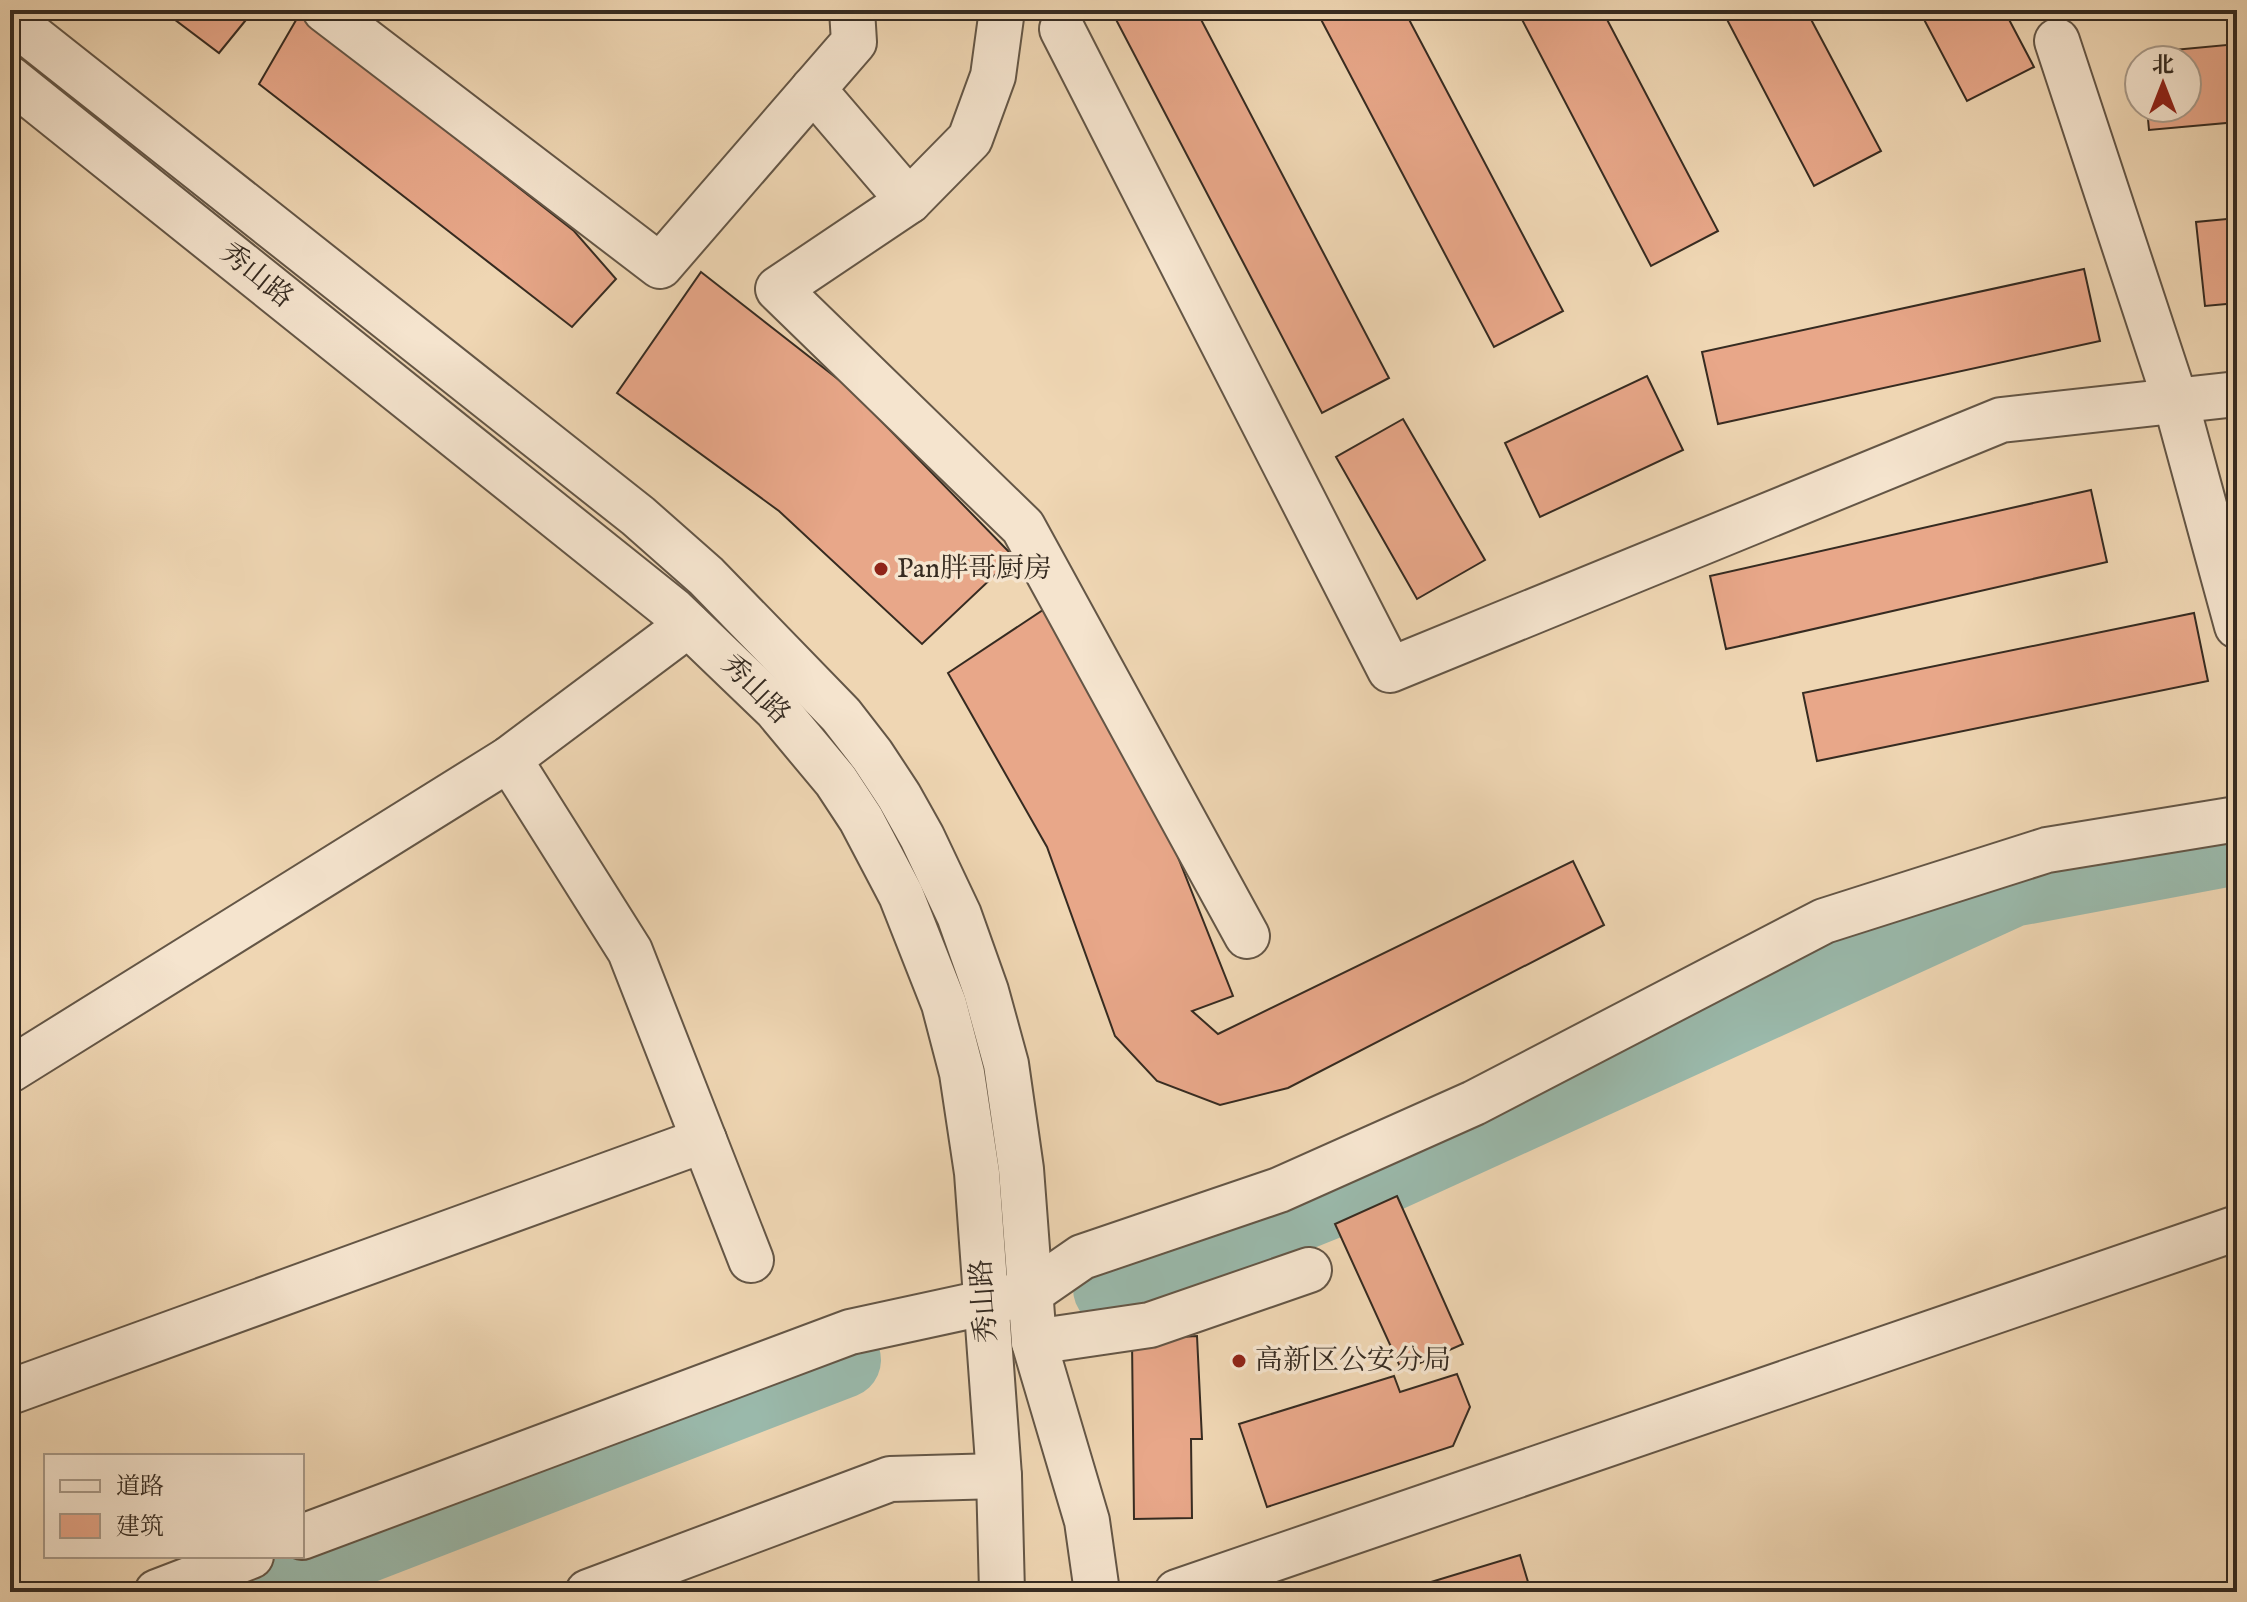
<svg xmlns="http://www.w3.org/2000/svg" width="2247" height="1602" viewBox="0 0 2247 1602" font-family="'IM FELL English','Noto Serif SC',serif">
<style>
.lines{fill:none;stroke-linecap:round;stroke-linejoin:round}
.river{stroke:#9ab9ab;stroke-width:76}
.building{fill:#e8a789;stroke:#362b21;stroke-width:2}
.minor-casing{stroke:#645646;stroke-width:48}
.tertiary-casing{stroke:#645646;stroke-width:48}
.minor{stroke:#f5e4ce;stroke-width:44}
.tertiary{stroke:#f5e4ce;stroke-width:44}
.poi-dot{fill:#8f2418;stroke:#f5e4ce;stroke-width:3}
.labels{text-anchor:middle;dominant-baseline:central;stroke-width:7;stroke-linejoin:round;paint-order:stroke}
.street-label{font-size:28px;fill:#362b21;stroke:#f5e4ce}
.poi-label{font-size:28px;fill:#362b21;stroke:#f5e4ce;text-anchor:start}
</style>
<rect width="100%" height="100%" fill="#efd6b3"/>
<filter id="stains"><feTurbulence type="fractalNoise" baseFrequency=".0025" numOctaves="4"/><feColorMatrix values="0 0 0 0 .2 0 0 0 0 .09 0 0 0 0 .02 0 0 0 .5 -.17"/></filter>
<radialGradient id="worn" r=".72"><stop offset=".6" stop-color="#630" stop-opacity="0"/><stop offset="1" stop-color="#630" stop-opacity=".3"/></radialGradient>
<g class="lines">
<g class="river">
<path d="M1111,1289L1329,1201L2012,889L2237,847"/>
<path d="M244,1592L843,1360"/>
</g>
</g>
<g class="building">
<path d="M162,10H254L219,53Z"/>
<path d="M1111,10H1196L1389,378L1322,413Z"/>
<path d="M1316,10H1404L1563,311L1494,347Z"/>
<path d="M1517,10H1602L1718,231L1651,266Z"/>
<path d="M1722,10H1806L1881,151L1814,186Z"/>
<path d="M1919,10H2004L2034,67L1967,101Z"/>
<path d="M299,15L574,231L616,279L572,327L259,84Z"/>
<path d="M2237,44V122L2149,130L2147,108H2187V60H2142V53Z"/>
<path d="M2237,218V303L2205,306L2196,222Z"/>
<path d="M2084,269L2100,341L1718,424L1702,352Z"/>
<path d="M701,272L848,387L1014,557L922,644L779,511L617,393Z"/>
<path d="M1647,376L1683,450L1540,517L1505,443Z"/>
<path d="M1403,419L1485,560L1417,599L1336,457Z"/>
<path d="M2091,490L2107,562L1726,649L1710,576Z"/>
<path d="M1046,608L1151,789L1233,996L1192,1011L1218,1034L1573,861L1604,925L1288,1088L1220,1105L1157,1081L1115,1036L1047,847L948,673Z"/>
<path d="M2194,613L2208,681L1817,761L1803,693Z"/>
<path d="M1397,1196L1463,1344L1402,1371L1335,1224Z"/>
<path d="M1197,1336L1202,1439H1191L1192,1518L1134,1519L1132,1340Z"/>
<path d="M1457,1374L1470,1407L1453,1446L1267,1507L1239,1424L1394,1376L1400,1392Z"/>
<path d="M1520,1555L1531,1592H1398Z"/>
</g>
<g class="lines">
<defs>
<g id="minor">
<path d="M325,10L660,266L854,42L852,10"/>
<path d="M1002,10L993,76L970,139L909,201L778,289L1023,527L1247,936"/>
<path d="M1062,29L1390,670L2001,420L2237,394"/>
<path d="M2057,41L2175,399L2237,626"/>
<path d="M813,89L909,201"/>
<path d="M509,759L630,951L751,1260"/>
<path d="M10,1070L509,759L688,625"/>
<path d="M1034,1342L1150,1325L1309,1270"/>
<path d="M10,1392L704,1140"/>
<path d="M302,1537L850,1332L1030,1293L1082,1257L1279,1190L1474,1103L1824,921L2047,850L2237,819"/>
<path d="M157,1592L251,1556"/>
<path d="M588,1592L890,1479L999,1476"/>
<path d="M1177,1592L2237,1228"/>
</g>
<g id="tertiary">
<path d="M10,19L638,516L706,576L841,715L872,755L899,796L922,837L959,915L986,991L1006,1064L1021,1169L1034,1342L1087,1521L1097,1592"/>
<path d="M10,79L674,611L776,709L836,781L861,819L901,895L944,1004L962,1073L977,1173L999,1476L1002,1592"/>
</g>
</defs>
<use href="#minor" class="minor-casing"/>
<use href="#tertiary" class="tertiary-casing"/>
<use href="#minor" class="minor"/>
<use href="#tertiary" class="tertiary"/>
</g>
<g class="poi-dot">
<circle cx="881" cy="569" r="8"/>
<circle cx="1239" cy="1361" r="8"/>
</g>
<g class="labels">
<g class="street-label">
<text transform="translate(256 276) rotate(39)">秀山路</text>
<text transform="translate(755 690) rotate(45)">秀山路</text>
<text transform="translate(985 1301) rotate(-94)">秀山路</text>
</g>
<g class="poi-label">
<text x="897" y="569">Pan胖哥厨房</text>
<text x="1255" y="1361">高新区公安分局</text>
</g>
</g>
<rect width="2247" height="1602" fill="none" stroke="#efd6b3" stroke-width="40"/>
<rect x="12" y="12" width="2223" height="1578" fill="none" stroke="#362b21" stroke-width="4"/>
<rect x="20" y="20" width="2207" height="1562" fill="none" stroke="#362b21" stroke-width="2"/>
<rect x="44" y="1454" width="260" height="104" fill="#f5e4ce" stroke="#a99a89" stroke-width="2"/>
<rect x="60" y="1480" width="40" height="12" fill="#f5e4ce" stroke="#a99a89" stroke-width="2"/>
<text x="116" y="1494" font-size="24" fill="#362b21">道路</text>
<rect x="60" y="1514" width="40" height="24" fill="#e8a789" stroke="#a99a89" stroke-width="2"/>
<text x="116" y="1534" font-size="24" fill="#362b21">建筑</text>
<g transform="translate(2163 84)"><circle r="38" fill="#f5e4ce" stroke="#a99a89" stroke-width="2"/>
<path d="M0-6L14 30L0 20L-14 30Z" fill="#8f2418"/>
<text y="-12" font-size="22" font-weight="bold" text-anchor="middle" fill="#362b21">北</text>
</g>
<rect width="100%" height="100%" filter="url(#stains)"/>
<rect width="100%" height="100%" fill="url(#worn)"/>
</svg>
